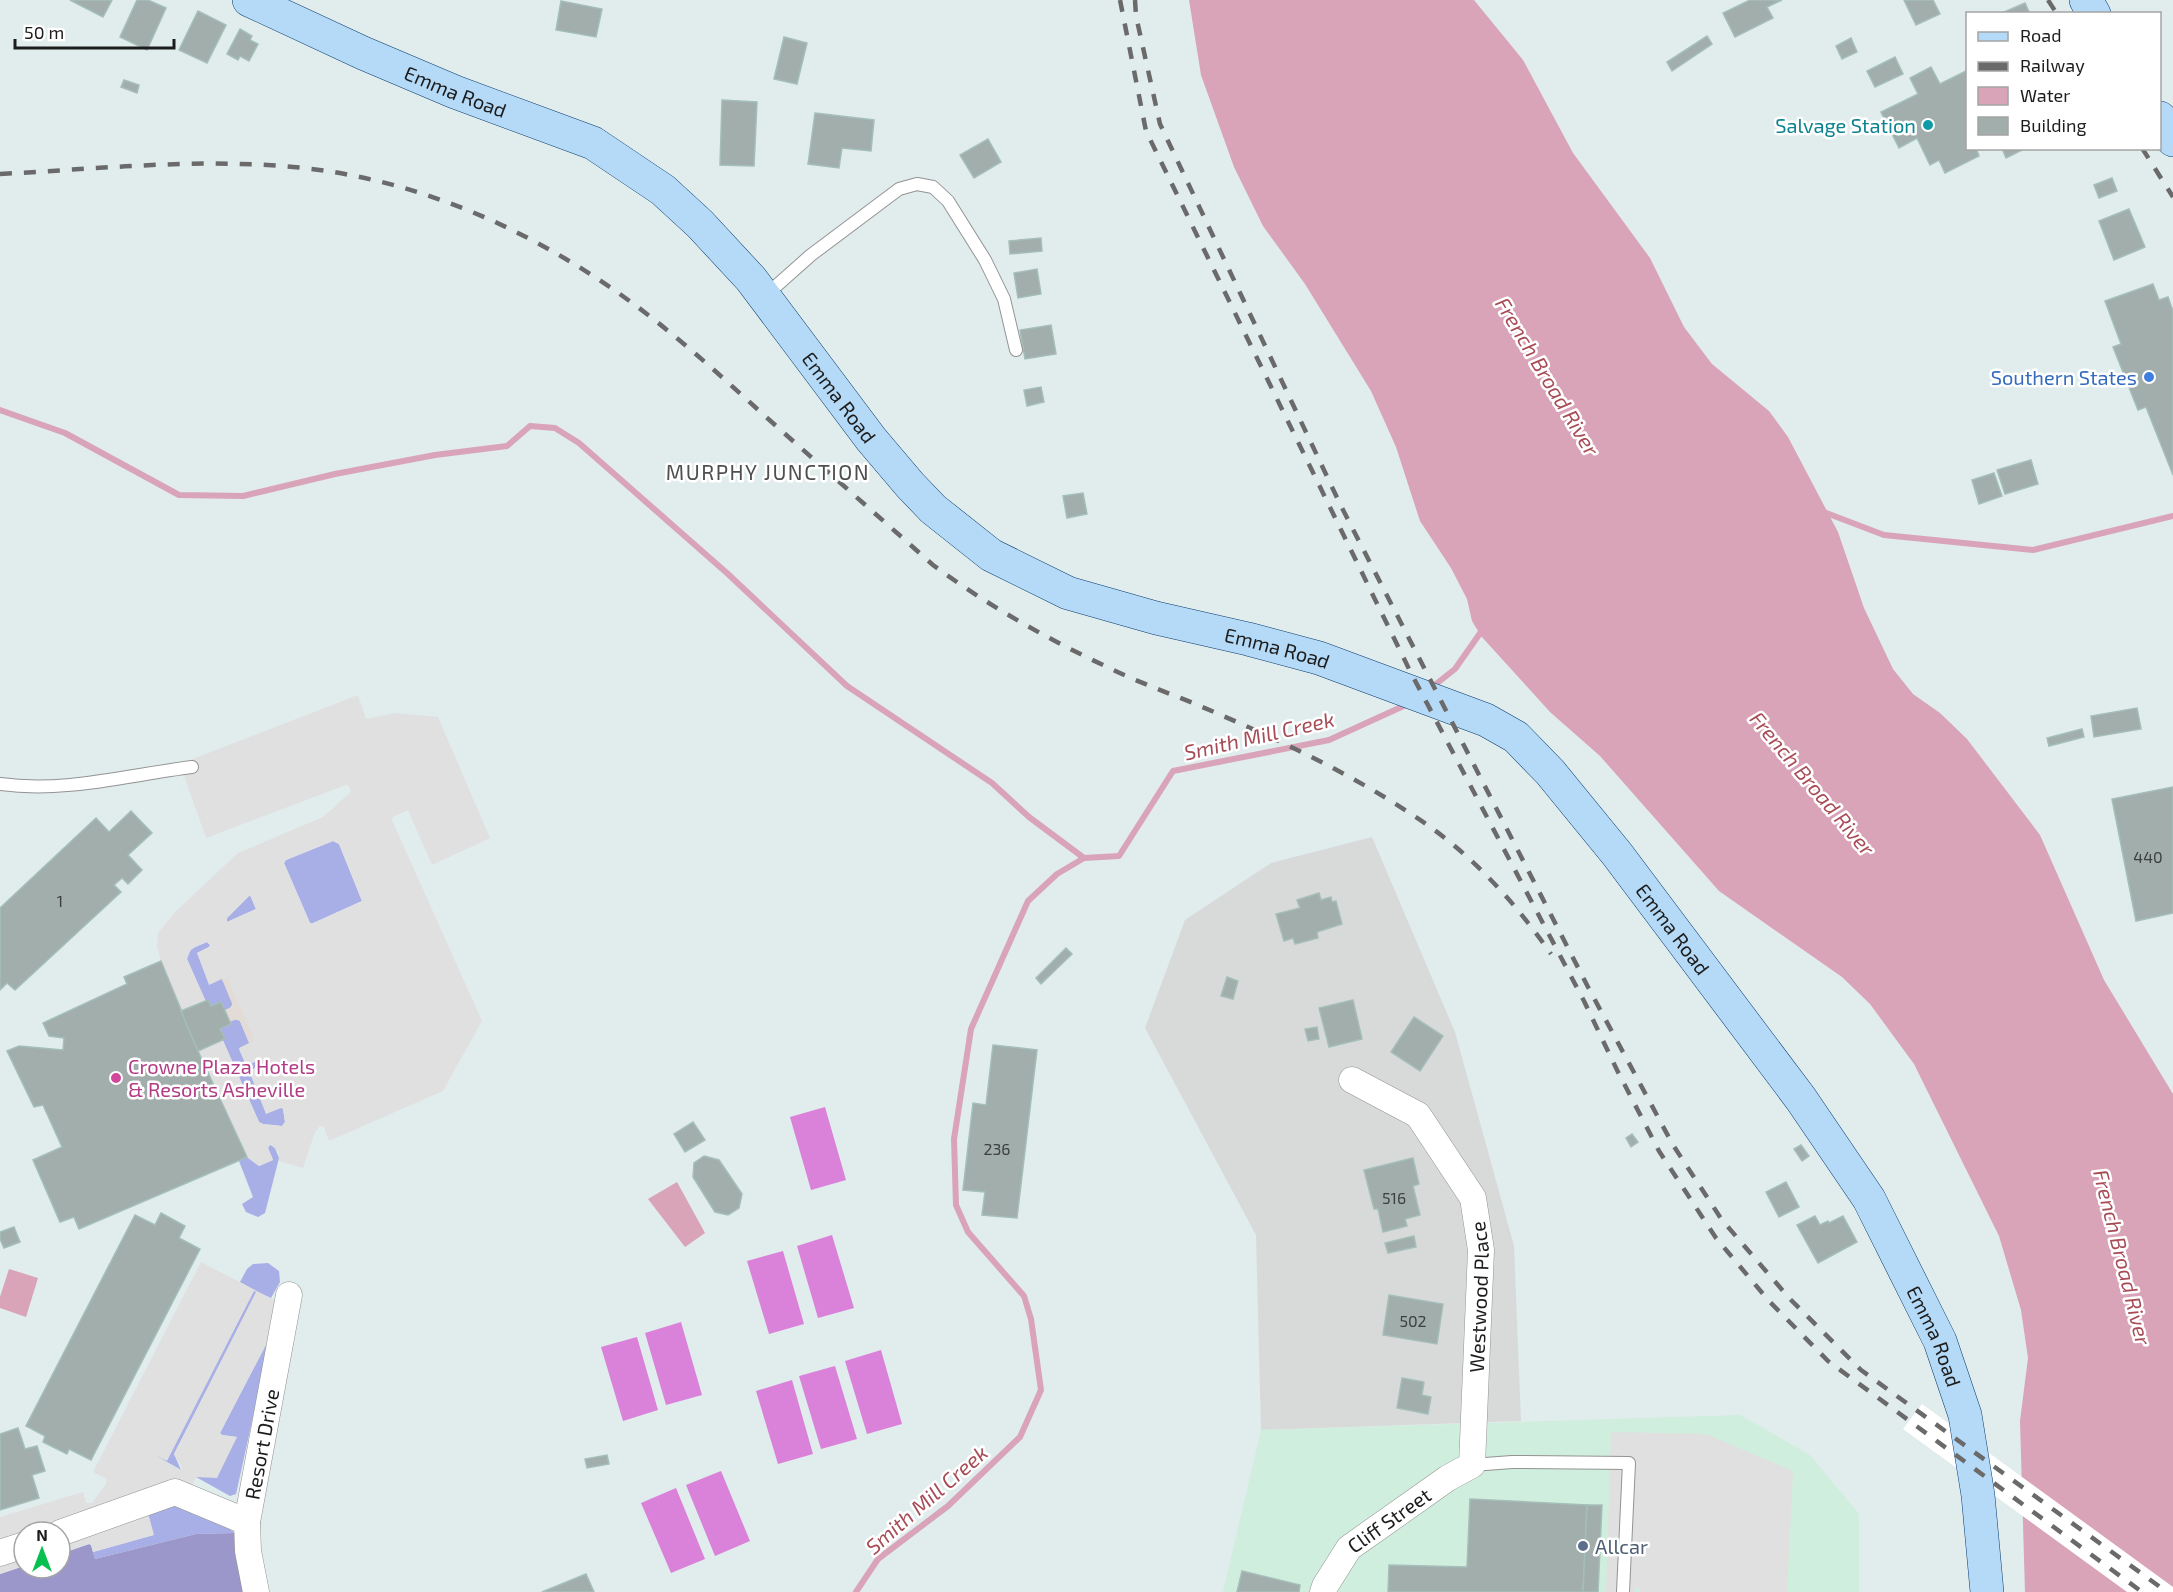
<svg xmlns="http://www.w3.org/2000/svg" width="2173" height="1592" viewBox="0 0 2173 1592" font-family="'Exo 2',sans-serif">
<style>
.residential{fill:#d8dad9}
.commercial{fill:#d0eedd}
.grass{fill:#a8afe6}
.forest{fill:#9c97cb}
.pitch{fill:#da81da}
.parking{fill:#e0e0e0;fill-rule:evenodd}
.plaza{fill:#e2dbd6}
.water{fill:#d9a3b8}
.pier{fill:#fff}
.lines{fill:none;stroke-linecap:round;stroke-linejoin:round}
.stream{stroke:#d9a3b8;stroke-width:6}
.building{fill:#a1aeac;stroke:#a4beb9;stroke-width:1.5}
.lane-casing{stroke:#939393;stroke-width:14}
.street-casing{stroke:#939393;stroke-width:27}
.secondary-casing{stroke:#083b6d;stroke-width:34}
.lane{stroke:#fff;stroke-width:12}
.street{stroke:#fff;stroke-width:26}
.secondary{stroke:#b5daf7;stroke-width:33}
.rail{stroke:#6a6a6a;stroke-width:4.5;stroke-dasharray:12 12;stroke-linecap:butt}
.culture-dot{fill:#0f9aa8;stroke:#fff;stroke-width:2}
.shop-dot{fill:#3f7fe0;stroke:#fff;stroke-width:2}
.hotel-dot{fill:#d1479c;stroke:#fff;stroke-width:2}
.service-dot{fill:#5c6f8a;stroke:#fff;stroke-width:2}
.labels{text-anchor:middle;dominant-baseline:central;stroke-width:5;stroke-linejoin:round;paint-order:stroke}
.number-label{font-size:16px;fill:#3d4040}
.street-label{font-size:20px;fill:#1c1c1c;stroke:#fff}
.culture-label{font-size:20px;fill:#0d838f;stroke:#fff;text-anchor:end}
.shop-label{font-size:20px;fill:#366cbe;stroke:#fff;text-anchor:end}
.hotel-label{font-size:20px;fill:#b23c85;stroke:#fff;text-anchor:start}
.service-label{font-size:20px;fill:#4e5e75;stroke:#fff;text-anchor:start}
.water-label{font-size:21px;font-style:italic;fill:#a74c56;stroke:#fff}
.neighbourhood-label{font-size:21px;letter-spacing:1.5px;fill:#4f4f4f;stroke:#fff}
</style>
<rect width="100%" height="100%" fill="#e1eced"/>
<path class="residential" d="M1372,837L1455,1032L1514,1246L1521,1421L1261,1430L1256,1235L1145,1028L1185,920L1271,863Z"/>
<path class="commercial" d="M1740,1415L1810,1455L1859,1514V1592H1223L1261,1430Z"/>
<g class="grass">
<path d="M333,841L339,844L362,901L313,923H310L284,863L286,860Z"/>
<path d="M250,895L256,909L227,922V918Z"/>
<path d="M207,942L210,945L209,947L197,953L222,979L233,1003L230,1009L212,1017L187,959C188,948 197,946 207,942Z"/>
<path d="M235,1019L240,1021L250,1044L239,1049L246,1065L260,1060L263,1064L249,1071L283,1109L285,1122L282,1126L263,1124L259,1122L217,1027Z"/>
<path d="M269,1144L275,1148L279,1158L265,1213L258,1217L246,1212L242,1204L253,1197L239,1161L247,1157L259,1166L273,1160L268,1148Z"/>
<path d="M268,1263L279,1271L280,1282L271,1298L257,1292L174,1454L181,1470L151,1453L166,1460L254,1290L240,1282L247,1269L253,1264Z"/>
<path d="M271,1335L236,1494L230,1496L196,1477L237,1437L222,1435L220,1433Z"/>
<path d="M166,1500L228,1528L235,1533L196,1534L95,1559L93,1552L153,1535L148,1513Z"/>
</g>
<path class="forest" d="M235,1533L251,1592H0V1574L24,1566V1568H60V1554L89,1544L91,1545L95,1559L196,1534Z"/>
<g class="pitch">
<path d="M825,1107L846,1180L811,1190L790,1117Z"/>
<path d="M832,1235L854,1308L818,1318L797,1246Z"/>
<path d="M783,1251L804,1324L769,1334L747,1261Z"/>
<path d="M681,1322L702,1395L666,1405L645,1333Z"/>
<path d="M637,1337L658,1410L623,1421L601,1347Z"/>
<path d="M881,1350L902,1424L867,1434L845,1361Z"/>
<path d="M835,1366L857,1439L821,1449L799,1376Z"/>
<path d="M792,1380L813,1454L778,1464L756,1391Z"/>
<path d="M721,1471L750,1541L715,1556L686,1485Z"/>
<path d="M676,1488L705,1559L671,1573L641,1503Z"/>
</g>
<g class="parking">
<path d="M358,695L366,719L395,713L438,717L490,838L432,865L408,810L391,818L482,1021L443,1091L329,1141L324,1127L320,1126L315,1132L303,1168L279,1161V1153L271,1144L268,1148L273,1160L259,1166L247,1157L198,1051L161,961L157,946L158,933L175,912L238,853L323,817L351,792L349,786L346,785L206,838L180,764ZM333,841L339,844L362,901L314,923H310L284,863L286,860ZM250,895L256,909L227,922V918ZM207,942L210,945L209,947L197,953L209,985L222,979L233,1003L230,1009L213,1017L187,959L191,949ZM235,1019L240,1021L249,1043L239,1048L246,1065L257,1061L262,1062V1066L249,1071L266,1114L281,1108L283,1109L285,1122L282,1126L263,1124L259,1122L217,1027Z"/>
<path d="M201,1262L278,1302L271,1335L220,1433L222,1435L237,1437L217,1478L196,1477L183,1506L172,1500L148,1513L154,1535L93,1552L91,1545L89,1544L60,1554V1532H24V1566L0,1574V1517L83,1492L86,1503H92L106,1484L107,1479L93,1472ZM254,1291L256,1292L174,1454L182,1468L181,1470L151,1453L167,1461Z"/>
<path d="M1611,1432L1706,1434L1793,1471L1787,1592H1640L1639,1588L1635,1589L1634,1592H1606Z"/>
</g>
<path class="plaza" d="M227,978L253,1036V1042L250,1044L240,1021L237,1019L217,1027L201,1022L233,1006L222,979Z"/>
<g class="water">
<path d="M1189,0H1474L1523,60L1573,153L1650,258L1684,327L1712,364L1769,411L1788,437L1838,532L1864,608L1893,669L1913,694L1940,713L1967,739L2040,835L2104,980L2173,1094V1592H2025L2020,1421L2028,1358L2021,1310L1999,1236L1914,1064L1870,1004L1842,977L1719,891L1600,756L1550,712L1481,636L1472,621L1467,599L1451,568L1420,521L1396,447L1371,391L1305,284L1263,226L1234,167L1201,75Z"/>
<path d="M677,1182L705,1233L685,1247L648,1199Z"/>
<path d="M9,1269L38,1278L26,1317L0,1308V1297Z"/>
</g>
<path class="pier" d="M1922,1404L2173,1587V1592H2127L1903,1429Z"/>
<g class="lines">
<g class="stream">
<path d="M0,410L65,433L179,495L243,496L335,474L435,455L507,446L530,426L555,428L579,443L728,574L847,686L992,783L1029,817L1084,858"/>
<path d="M1821,511L1884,535L2033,550L2173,516"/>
<path d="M1431,688L1455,669L1483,629"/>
<path d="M856,1592L878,1559L948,1506L1020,1437L1041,1390L1031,1319L1024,1296L968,1232L956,1205L954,1139L971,1029L1028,901L1057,874L1084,858L1119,856L1173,771L1329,740L1408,704"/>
</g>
</g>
<g class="building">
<path d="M70,0H112L103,17Z"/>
<path d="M137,0H148L166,8L147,50L120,37Z"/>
<path d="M1750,0H1782L1767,7L1773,18L1735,37L1723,13Z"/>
<path d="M1904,0H1933L1940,14L1916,25Z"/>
<path d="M561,1L602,9L596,37L556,30Z"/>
<path d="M2025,3L2030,14L2002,13Z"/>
<path d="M198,11L226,25L207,63L179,50Z"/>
<path d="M240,29L252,36L250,40L258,44L249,61L240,56L238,60L227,54Z"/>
<path d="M1707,36L1712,44L1672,71L1667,62Z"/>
<path d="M784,37L807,43L797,84L774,79Z"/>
<path d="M1851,38L1857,52L1842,59L1836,46Z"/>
<path d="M1895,57L1903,74L1875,87L1867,71Z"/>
<path d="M1931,67L1940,84L1968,70V148H1976L1979,156L1945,173L1939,160L1930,165L1917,138L1899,148L1881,112L1918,94L1910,78Z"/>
<path d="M124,80L139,85L137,93L121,87Z"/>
<path d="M722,100L757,102L754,166L720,165Z"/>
<path d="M815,113L874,120L871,151L842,148L839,168L808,164Z"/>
<path d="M988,139L1001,162L974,178L960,155Z"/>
<path d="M2002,148H2026L2006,158Z"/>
<path d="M2112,178L2117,191L2099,198L2094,185Z"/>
<path d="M2129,209L2145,247L2114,260L2099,221Z"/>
<path d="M1041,238L1042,251L1010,254L1009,241Z"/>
<path d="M1037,269L1041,294L1018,298L1014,273Z"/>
<path d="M2153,284L2159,300L2168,297L2173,311V475L2146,407L2138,410L2113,347L2121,344L2105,301Z"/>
<path d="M1051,325L1056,354L1025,359L1020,330Z"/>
<path d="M1041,387L1044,402L1027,406L1024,390Z"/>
<path d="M2031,460L2038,484L2005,494L1997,470Z"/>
<path d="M1994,473L2002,496L1979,504L1972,480Z"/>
<path d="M1083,493L1087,514L1067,518L1063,496Z"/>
<path d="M2137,708L2141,729L2094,737L2091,716Z"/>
<path d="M2082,729L2084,737L2049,746L2047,738Z"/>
<path d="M2173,787V913L2136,921L2112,799Z"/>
<path d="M131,811L152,833L128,855L142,870L128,884L122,878L114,885L121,892L15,990L7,983L0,990V908L96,818L109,832Z"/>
<path d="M1319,893L1321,900L1331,897L1332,902L1336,901L1342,924L1317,932L1318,938L1295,944L1293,938L1284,941L1276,914L1300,908L1297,900Z"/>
<path d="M1066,948L1072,954L1041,984L1036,978Z"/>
<path d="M161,961L198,1051L247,1157L79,1229L74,1217L60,1222L33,1160L62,1147L43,1105L34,1107L7,1051L19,1046L63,1050L64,1038L49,1036L43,1023L127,984L124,977Z"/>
<path d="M1227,977L1238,981L1233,999L1221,996Z"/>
<path d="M208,1000L211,1006L221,1002L231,1024L220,1029L225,1039L198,1051L181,1011Z"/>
<path d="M1353,1000L1362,1039L1329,1047L1319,1008Z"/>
<path d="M1414,1017L1443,1036L1420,1071L1391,1052Z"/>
<path d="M1317,1027L1319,1039L1308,1041L1305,1029Z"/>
<path d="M993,1045L1037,1050L1017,1218L982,1215L985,1192L963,1190L973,1103L986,1105Z"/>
<path d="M693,1122L705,1140L685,1152L674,1134Z"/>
<path d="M1632,1134L1638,1142L1631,1147L1626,1138Z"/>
<path d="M1801,1145L1809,1156L1802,1161L1794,1149Z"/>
<path d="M704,1156L719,1160L742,1194L739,1208L728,1215L715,1212L693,1177L694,1163Z"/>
<path d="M1413,1158L1419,1184L1413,1186L1420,1215L1405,1219L1407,1226L1383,1232L1378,1209H1374L1364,1170Z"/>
<path d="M1786,1182L1799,1207L1779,1217L1766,1192Z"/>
<path d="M161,1213L185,1226L179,1238L200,1249L91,1460L69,1449L67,1454L43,1442L45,1436L26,1426L135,1215L155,1225Z"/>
<path d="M1815,1216L1820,1225L1828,1221L1829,1223L1843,1216L1857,1242L1818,1263L1797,1225Z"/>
<path d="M14,1227L20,1242L4,1248L0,1239V1232Z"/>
<path d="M1414,1236L1416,1247L1388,1253L1385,1243Z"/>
<path d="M1389,1295L1443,1304L1437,1344L1383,1335Z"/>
<path d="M1402,1378L1424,1382L1422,1395L1431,1397L1428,1414L1397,1408Z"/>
<path d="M18,1428L25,1449L37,1446L45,1471L32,1475L39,1498L0,1510V1434Z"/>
<path d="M607,1455L609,1464L587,1468L585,1459Z"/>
<path d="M1470,1499L1587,1505L1583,1592H1388L1389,1565L1467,1567Z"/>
<path d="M1587,1505H1602L1598,1592H1583Z"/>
<path d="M1242,1571L1300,1585L1299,1592H1237Z"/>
<path d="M586,1574L594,1592H542Z"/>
</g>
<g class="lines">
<defs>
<g id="lane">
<path d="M766,295L811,255L899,189L917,184L933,187L948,201L985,260L1004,299L1016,350"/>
<path d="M0,784C65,793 128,775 192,767"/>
<path d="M1472,1465L1512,1462L1629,1463L1623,1592"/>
</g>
<g id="street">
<path d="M60,1533L175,1492L247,1522"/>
<path d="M0,1553L24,1545"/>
<path id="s1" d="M256,1592L248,1551L247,1522L289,1295"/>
<path id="s2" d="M1323,1592L1325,1586L1349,1548L1448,1478L1472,1465L1481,1250L1473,1198L1418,1115L1352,1080"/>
</g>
<g id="secondary">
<path id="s3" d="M249,0L363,53L455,92L593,143L663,190L700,224L751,279L871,439L910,485L933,509L991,555L1068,593L1156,618L1248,639L1319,658L1486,720L1516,737L1550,772L1617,854L1801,1099L1869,1199L1940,1341L1965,1415L1978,1495L1987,1592"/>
<path d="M2086,0L2094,14"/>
<path d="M2160,118L2173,140"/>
</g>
</defs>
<use href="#lane" class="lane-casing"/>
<use href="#street" class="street-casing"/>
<use href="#secondary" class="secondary-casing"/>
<use href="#lane" class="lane"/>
<use href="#street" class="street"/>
<use href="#secondary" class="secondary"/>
<g class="rail">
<path d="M1120,0L1146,131L1411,673L1584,1001L1617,1070L1659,1151L1716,1238L1769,1301L1828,1361L2142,1592"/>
<path d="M1135,0L1136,16L1160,124L1341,506L1588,987L1673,1145L1722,1220L1790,1299L1861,1370L2167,1592"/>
<path d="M2048,0L2057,14"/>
<path d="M2142,148L2173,197"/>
<path d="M0,174C97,169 196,158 293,167C432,179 567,246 673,335C705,361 735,389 765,416C821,466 877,515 933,565C987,605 1044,637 1105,666C1133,680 1163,691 1193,703C1273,737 1354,774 1426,824C1476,859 1517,905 1551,954"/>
</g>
</g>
<circle class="culture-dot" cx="1928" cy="125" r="6"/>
<circle class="shop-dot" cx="2149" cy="377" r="6"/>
<circle class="hotel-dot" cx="116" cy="1078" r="6"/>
<circle class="service-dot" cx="1583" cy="1546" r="6"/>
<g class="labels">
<g class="number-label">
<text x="2148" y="856">440</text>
<text x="60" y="900">1</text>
<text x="997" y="1148">236</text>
<text x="1394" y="1197">516</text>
<text x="1413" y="1320">502</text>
</g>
<g class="street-label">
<text stroke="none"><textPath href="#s3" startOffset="226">Emma Road</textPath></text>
<text stroke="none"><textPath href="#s3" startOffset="730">Emma Road</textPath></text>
<text stroke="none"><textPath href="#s3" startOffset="1252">Emma Road</textPath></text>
<text stroke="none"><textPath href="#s3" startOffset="1756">Emma Road</textPath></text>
<text stroke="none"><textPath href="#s2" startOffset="368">Westwood Place</textPath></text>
<text stroke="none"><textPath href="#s3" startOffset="2242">Emma Road</textPath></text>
<text stroke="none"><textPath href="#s1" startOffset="150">Resort Drive</textPath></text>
<text stroke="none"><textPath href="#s2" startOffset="100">Cliff Street</textPath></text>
</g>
<g class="culture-label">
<text x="1916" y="125">Salvage Station</text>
</g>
<g class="shop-label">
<text x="2137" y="377">Southern States</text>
</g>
<g class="hotel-label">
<text x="128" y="1066">Crowne Plaza Hotels<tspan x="128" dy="23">&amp; Resorts Asheville</tspan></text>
</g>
<g class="service-label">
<text x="1595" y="1546">Allcar</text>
</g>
<g class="water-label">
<text transform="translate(1548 376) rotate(59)">French Broad River</text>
<text transform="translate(1259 735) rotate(-13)">Smith Mill Creek</text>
<text transform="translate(1813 783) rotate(50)">French Broad River</text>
<text transform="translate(2123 1257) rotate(76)">French Broad River</text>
<text transform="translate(926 1499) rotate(-41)">Smith Mill Creek</text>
</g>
<g class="neighbourhood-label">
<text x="768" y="471">MURPHY JUNCTION</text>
</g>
</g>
<rect x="1966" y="12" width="195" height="138" fill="#ffffff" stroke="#a4a4a4" stroke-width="1.5"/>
<rect x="1978" y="32" width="30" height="9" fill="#b5daf7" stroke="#a4a4a4" stroke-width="1.5"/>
<text x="2020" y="42" font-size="18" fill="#1c1c1c">Road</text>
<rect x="1978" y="62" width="30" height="9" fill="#6a6a6a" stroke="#a4a4a4" stroke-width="1.5"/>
<text x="2020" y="72" font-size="18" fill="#1c1c1c">Railway</text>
<rect x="1978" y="87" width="30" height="18" fill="#d9a3b8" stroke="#a4a4a4" stroke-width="1.5"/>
<text x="2020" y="102" font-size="18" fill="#1c1c1c">Water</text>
<rect x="1978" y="117" width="30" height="18" fill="#a1aeac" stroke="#a4a4a4" stroke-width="1.5"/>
<text x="2020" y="132" font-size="18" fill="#1c1c1c">Building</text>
<g transform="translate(42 1550)"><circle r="28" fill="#ffffff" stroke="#a4a4a4" stroke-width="1.5"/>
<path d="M0-4.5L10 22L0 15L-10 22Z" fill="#07c04f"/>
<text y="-9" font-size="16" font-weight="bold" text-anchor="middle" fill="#1c1c1c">N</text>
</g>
<path d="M15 39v9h159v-9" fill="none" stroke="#1c1c1c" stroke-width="3"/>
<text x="24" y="39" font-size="18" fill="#1c1c1c" stroke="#ffffff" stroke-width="4.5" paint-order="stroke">50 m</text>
</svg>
